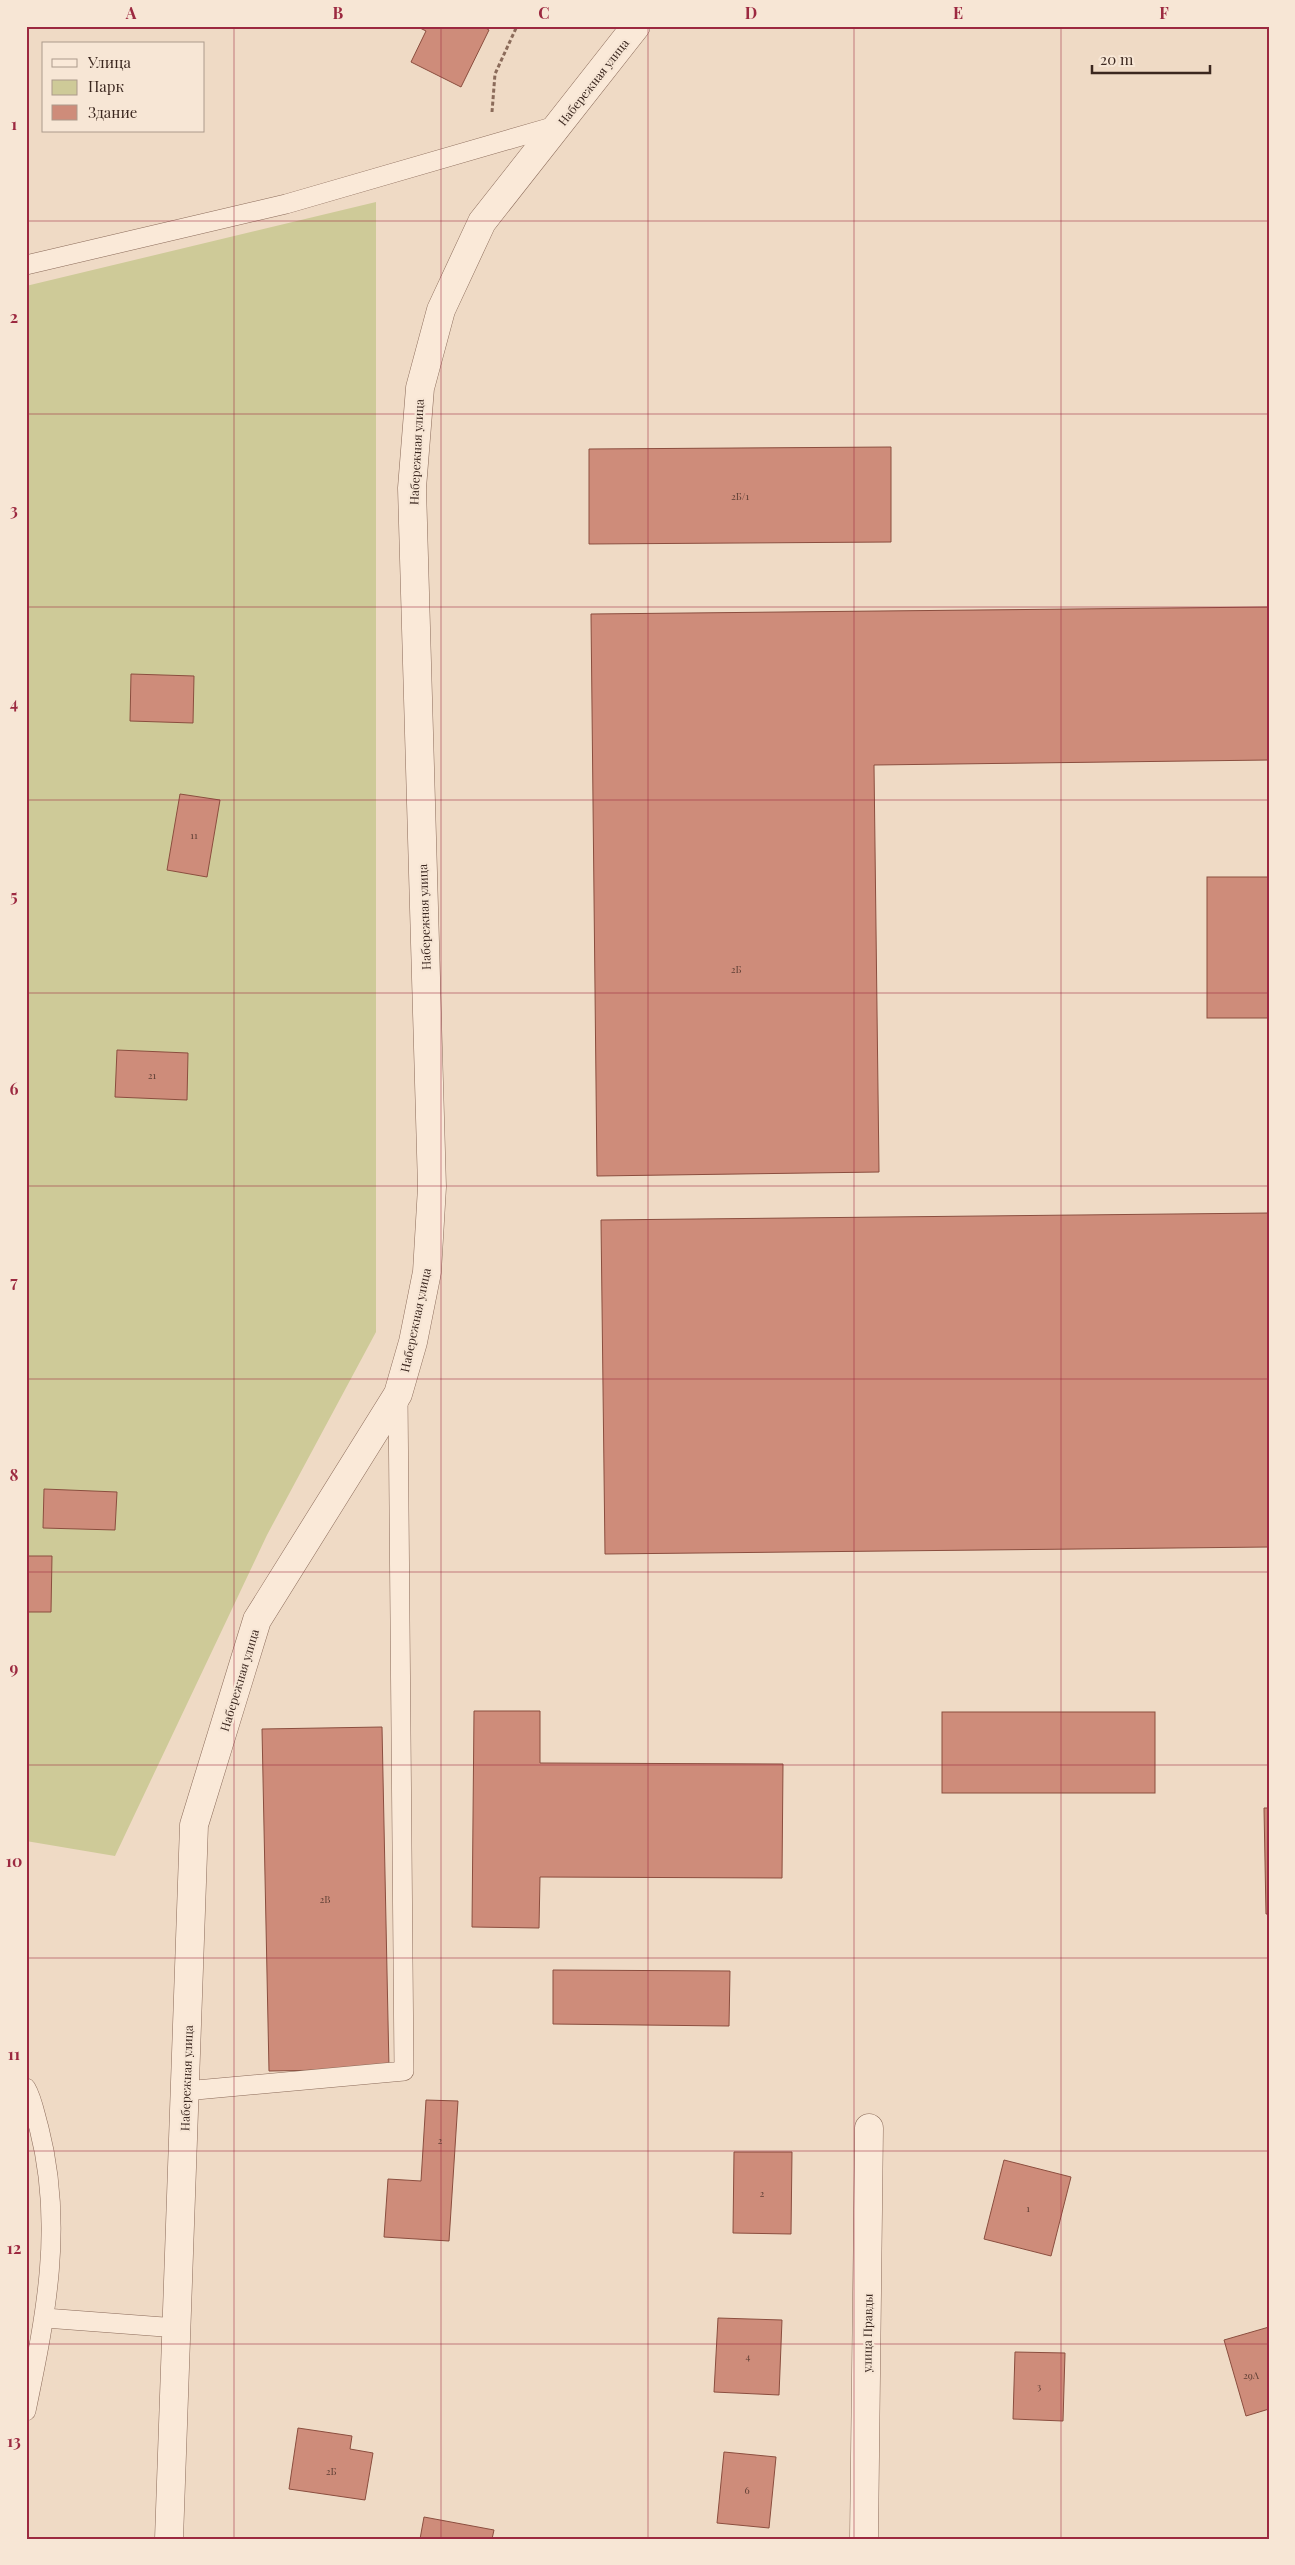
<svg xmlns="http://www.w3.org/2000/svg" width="1295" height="2565" viewBox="0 0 1295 2565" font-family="'Playfair Display',serif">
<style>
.green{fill:#ceca98}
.building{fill:#ce8c7a;stroke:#8b4e3f}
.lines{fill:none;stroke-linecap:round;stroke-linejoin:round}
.lane-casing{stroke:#8b6b5a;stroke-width:20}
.street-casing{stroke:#8b6b5a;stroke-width:29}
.path{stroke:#8b6b5a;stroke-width:3;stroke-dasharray:4 2.5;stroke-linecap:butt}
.lane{stroke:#fae9d8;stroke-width:19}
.street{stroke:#fae9d8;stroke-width:28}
.grid{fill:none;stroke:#9c2940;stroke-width:1;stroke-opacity:0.55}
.labels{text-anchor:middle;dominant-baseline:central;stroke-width:4.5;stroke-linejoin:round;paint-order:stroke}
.number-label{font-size:10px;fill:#604036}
.street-label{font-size:12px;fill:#3b271f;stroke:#f7e6d5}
.neatline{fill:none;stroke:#9c2940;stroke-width:2}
.grid-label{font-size:16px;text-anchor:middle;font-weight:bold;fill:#9c2940}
</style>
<rect width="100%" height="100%" fill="#efdac5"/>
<path class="green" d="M376,202V1332L267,1535L115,1856L26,1841V286Z"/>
<g class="building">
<path d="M416,26H482L489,30L461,87L411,62L426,31Z"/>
<path d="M891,447V542L589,544V449Z"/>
<path d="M1269,607V760L874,765L879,1172L597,1176L591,614Z"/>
<path d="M131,674L194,676L193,723L130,721Z"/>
<path d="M180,794L220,800L207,877L167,870Z"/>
<rect x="1207" y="877" width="62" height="141"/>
<path d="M117,1050L188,1053L187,1100L115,1097Z"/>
<path d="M1269,1213V1547L605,1554L601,1220Z"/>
<path d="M44,1489L117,1492L115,1530L43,1528Z"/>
<path d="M26,1556H52L51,1612H26Z"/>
<path d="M474,1711H540V1763L783,1764L782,1878L540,1877L539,1928L472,1927Z"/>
<rect x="942" y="1712" width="213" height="81"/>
<path d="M382,1727L389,2069L269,2071L262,1729Z"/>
<path d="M1264,1808H1269V1914H1266Z"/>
<path d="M553,1970L730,1971L729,2026L553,2024Z"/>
<path d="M426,2100L458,2101L449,2241L384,2237L388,2179L421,2181Z"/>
<path d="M734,2152H792L791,2234L733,2233Z"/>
<path d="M1004,2160L1071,2177L1051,2256L984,2239Z"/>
<path d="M718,2318L782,2320L779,2395L714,2392Z"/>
<path d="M1269,2327V2409L1246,2416L1224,2340Z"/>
<path d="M1015,2352L1065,2353L1063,2421L1013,2419Z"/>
<path d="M298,2428L352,2436L350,2449L373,2453L365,2500L289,2489Z"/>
<path d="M724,2452L776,2457L769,2528L717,2523Z"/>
<path d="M424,2517L494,2530L492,2539H420Z"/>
</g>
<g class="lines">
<defs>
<g id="lane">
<path d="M26,265L286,204L559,125"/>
<path d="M26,2088C33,2100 35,2115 39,2128C64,2225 46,2315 26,2411"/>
<path d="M185,2091L404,2071L398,1394"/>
<path d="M45,2318L177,2328"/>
</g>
<g id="street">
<path d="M169,2539L194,1825L257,1620L398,1394L413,1342L427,1272L432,1187L412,488L420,388L441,310L482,222L636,26"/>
<path d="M864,2539L869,2128"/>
</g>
</defs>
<use href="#lane" class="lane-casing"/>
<use href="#street" class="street-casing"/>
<path class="path" d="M492,112L495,74L517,26"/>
<use href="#lane" class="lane"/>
<use href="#street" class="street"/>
</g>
<path class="grid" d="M234,26V2539M441,26V2539M648,26V2539M854,26V2539M1061,26V2539M26,221H1269M26,414H1269M26,607H1269M26,800H1269M26,993H1269M26,1186H1269M26,1379H1269M26,1572H1269M26,1765H1269M26,1958H1269M26,2151H1269M26,2344H1269"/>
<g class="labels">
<g class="number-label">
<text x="740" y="496">2Б/1</text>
<text x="194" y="835">11</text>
<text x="736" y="969">2Б</text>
<text x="152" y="1075">21</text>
<text x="325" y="1899">2В</text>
<text x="440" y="2140">2</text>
<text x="762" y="2193">2</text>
<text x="1028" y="2208">1</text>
<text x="748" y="2356">4</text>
<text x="1251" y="2375">29А</text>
<text x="1039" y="2386">3</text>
<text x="331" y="2471">2Б</text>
<text x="747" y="2490">6</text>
</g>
<g class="street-label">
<text transform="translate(593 82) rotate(-52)">Набережная улица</text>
<text transform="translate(416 452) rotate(-87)">Набережная улица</text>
<text transform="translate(424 917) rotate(-92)">Набережная улица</text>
<text transform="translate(415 1320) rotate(-78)">Набережная улица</text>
<text transform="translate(239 1680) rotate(-73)">Набережная улица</text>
<text transform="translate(186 2078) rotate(-88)">Набережная улица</text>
<text transform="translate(867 2333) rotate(-89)">улица Правды</text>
</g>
</g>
<rect width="1295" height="2565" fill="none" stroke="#f7e6d5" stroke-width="55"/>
<rect x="42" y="42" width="162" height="90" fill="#f7e6d5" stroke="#ac9a8c"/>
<rect x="52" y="59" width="25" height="8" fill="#fae9d8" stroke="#ac9a8c"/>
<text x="88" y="68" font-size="15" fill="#3b271f">Улица</text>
<rect x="52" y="80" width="25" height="15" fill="#ceca98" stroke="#ac9a8c"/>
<text x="88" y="92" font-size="15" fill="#3b271f">Парк</text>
<rect x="52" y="105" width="25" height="15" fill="#ce8c7a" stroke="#ac9a8c"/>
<text x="88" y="118" font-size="15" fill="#3b271f">Здание</text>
<path d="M1092 65v8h118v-8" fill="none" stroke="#3b271f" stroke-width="2.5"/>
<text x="1100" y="65" font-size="15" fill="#3b271f" stroke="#f7e6d5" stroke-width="4" paint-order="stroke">20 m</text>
<rect x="28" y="28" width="1240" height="2510" class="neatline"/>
<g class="grid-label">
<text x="131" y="19">A</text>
<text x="338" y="19">B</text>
<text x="544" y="19">C</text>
<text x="751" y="19">D</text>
<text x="958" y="19">E</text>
<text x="1164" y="19">F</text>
<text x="14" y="130">1</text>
<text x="14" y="323">2</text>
<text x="14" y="516">3</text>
<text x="14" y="709">4</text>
<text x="14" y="902">5</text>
<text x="14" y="1095">6</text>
<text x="14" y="1288">7</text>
<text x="14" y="1481">8</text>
<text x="14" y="1674">9</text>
<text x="14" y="1867">10</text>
<text x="14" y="2060">11</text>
<text x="14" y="2254">12</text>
<text x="14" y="2447">13</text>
</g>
</svg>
